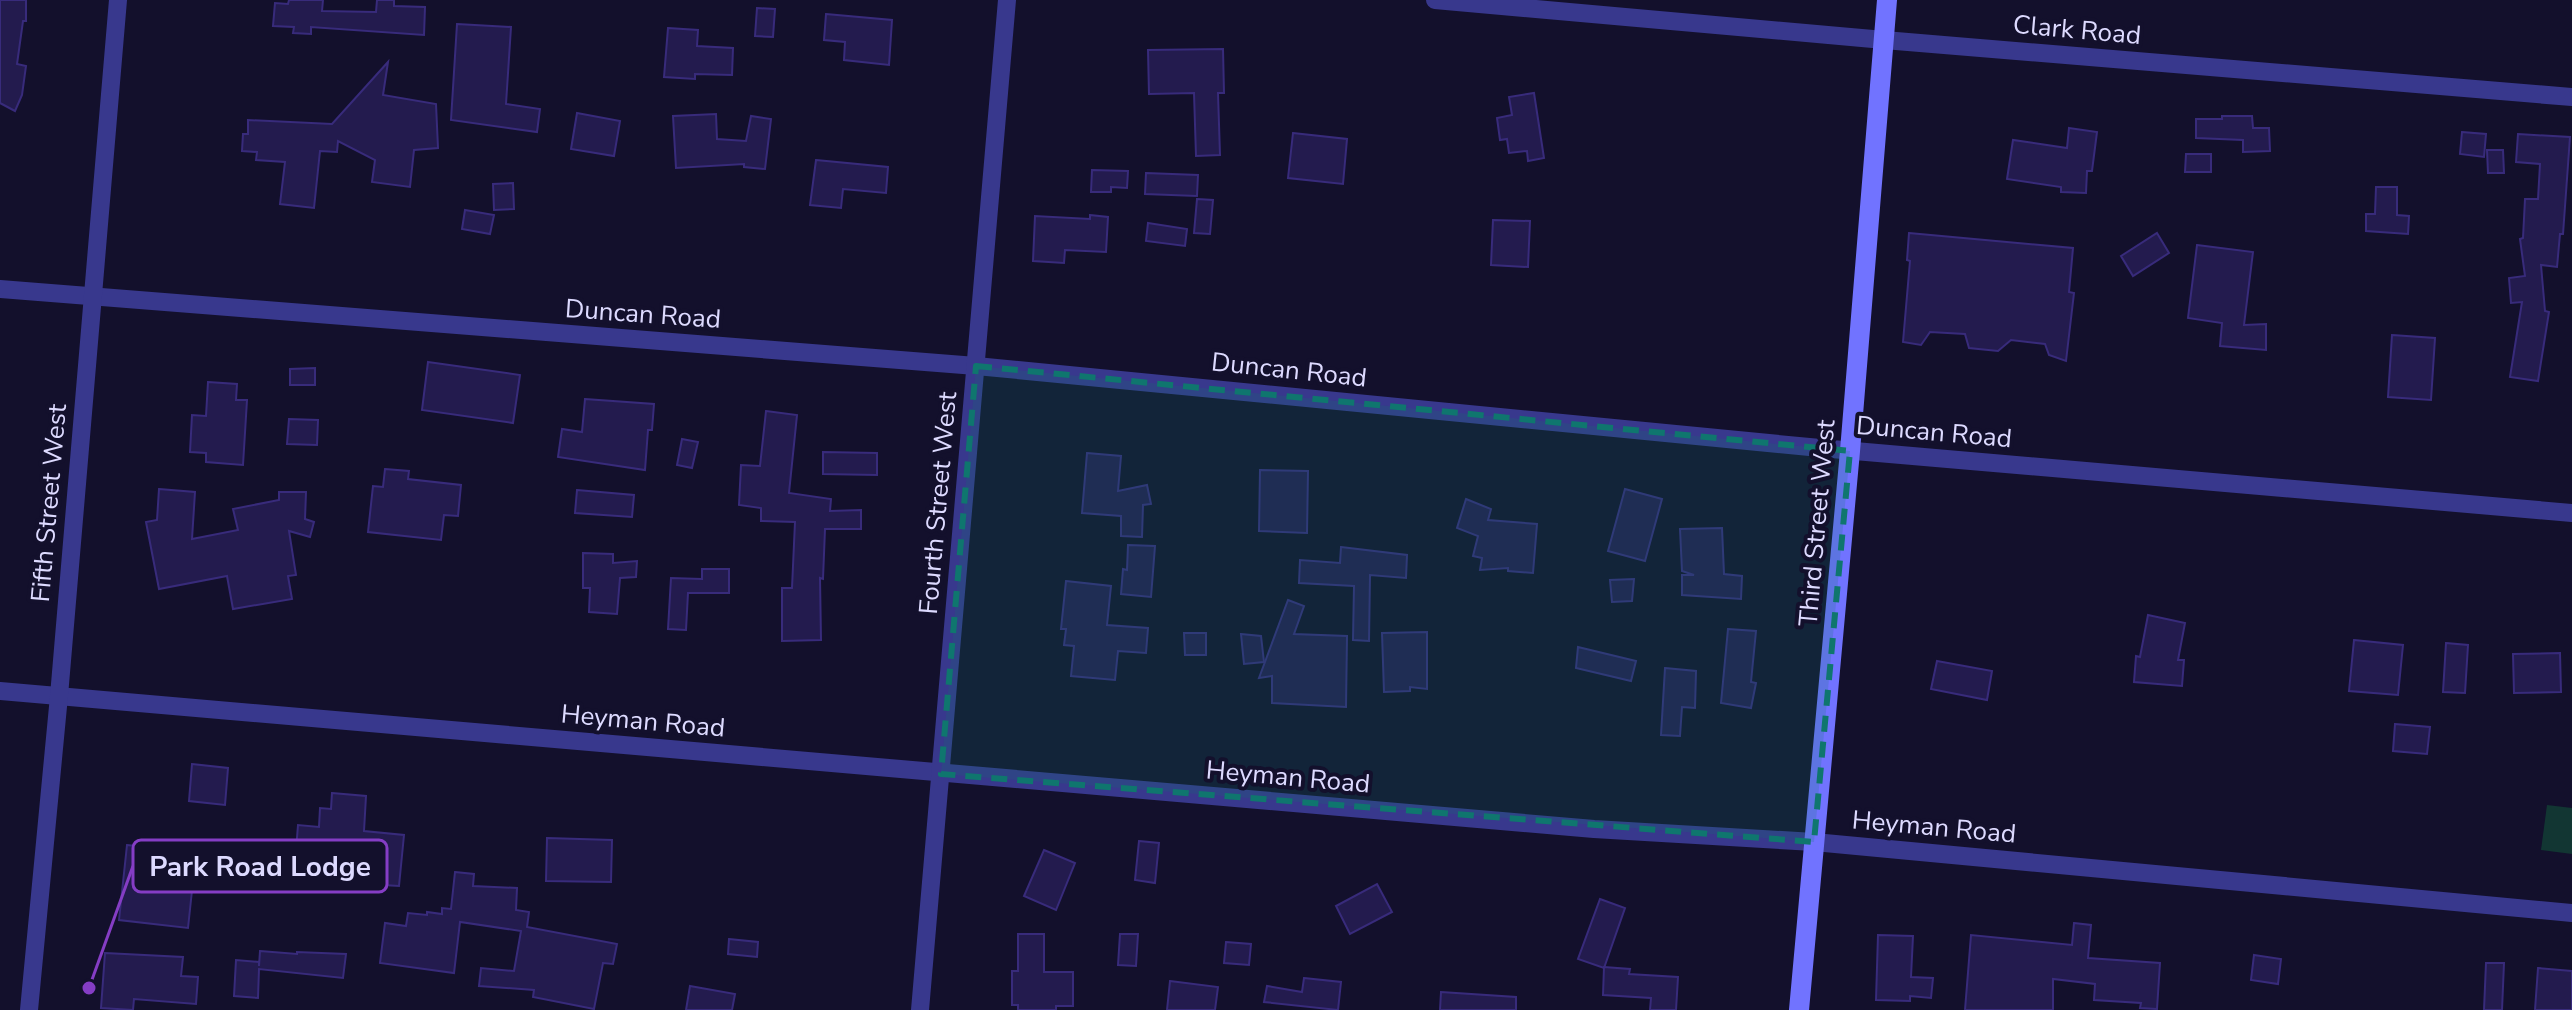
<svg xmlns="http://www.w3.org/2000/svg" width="2572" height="1010" viewBox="0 0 2572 1010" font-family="'Nunito Sans',sans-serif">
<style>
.green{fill:#123633}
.building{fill:#231b4e;stroke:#382b7b;stroke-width:2}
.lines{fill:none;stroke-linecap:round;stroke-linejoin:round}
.minor{stroke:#38388d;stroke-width:18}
.secondary{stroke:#7173ff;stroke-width:20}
.marked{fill:#0f766e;fill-opacity:0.2;stroke:#0f766e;stroke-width:6;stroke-dasharray:16 10;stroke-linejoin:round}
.labels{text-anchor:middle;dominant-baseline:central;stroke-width:8;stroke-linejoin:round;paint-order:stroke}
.street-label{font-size:26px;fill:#dddaff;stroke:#13102c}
.leader{fill:none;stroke:#853dc5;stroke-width:3}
.callout-dot{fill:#853dc5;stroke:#13102c;stroke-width:3}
.callout{fill:#13102c;stroke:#853dc5;stroke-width:3}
.callout-label{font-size:28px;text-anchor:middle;font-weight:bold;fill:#dddaff}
</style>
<rect width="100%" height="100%" fill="#13102c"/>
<path class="green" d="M2547,805L2572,808V854L2541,850Z"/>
<g class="building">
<path d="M0,0H26V21H23L17,64L26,66L22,95L15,111L0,103Z"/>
<path d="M289,0H323L322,11L376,12L377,0H394V6L425,7L424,35L311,27V34L293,33L294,27L273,26L275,3L288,4Z"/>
<path d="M757,8L775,9L773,37L755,36Z"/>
<path d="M826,14L892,20L889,65L844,60L845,42L824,40Z"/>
<path d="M457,24L511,27L506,104L540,109L537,132L451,120Z"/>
<path d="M668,28L698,30L697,46L733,48L732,75L695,74V79L664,77Z"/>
<path d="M1223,49L1224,93H1218L1220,155L1196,156L1194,93L1149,94L1148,50Z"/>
<path d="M388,62L383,95L436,104L438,148L414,150L410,187L372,182L375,160L338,141L337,152L320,151L314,208L280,204L285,162L256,160L257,152L242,151L243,134H248V120L332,124Z"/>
<path d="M1534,93L1544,158L1528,161L1527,151L1509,153L1507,139L1500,140L1497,118L1512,115L1509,97Z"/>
<path d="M577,113L620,121L614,156L571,149Z"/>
<path d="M716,114L717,139L746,141L751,116L771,119L765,169L744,167V164L676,168L673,116Z"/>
<path d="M2222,116H2252L2253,128H2269L2270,151L2243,152V140L2196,138V119H2222Z"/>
<path d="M2069,128L2097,132L2092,171H2087L2086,193L2061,192V187L2007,179L2013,140L2067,148Z"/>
<path d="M2462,132L2486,134L2484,157L2460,154Z"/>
<path d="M1293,133L1347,139L1343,184L1288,178Z"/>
<path d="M2518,134L2570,137L2563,234H2560L2557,267L2541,265L2545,311L2549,312L2538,381L2510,377L2522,302L2511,303L2509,278L2525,276L2520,239L2523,238L2525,199H2538L2540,164L2516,162Z"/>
<path d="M2487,150H2503L2504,173H2488Z"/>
<path d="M2186,154H2211V172H2185Z"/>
<path d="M816,160L888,167L886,193L843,189L841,208L810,205Z"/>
<path d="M1092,170L1128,171L1127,188L1111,187V192H1091Z"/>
<path d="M1146,173L1198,175L1197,196L1145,194Z"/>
<path d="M513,183L514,209L494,210L493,184Z"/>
<path d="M2376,187H2397V215L2409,216L2408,234L2366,231V214H2375Z"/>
<path d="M1197,199L1213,200L1210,234L1194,233Z"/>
<path d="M465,210L494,215L490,234L462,229Z"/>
<path d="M1090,215L1108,217L1106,252L1065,250L1064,263L1033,261L1035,216L1090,219Z"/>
<path d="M1493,220L1530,221L1528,267L1491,265Z"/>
<path d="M1148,223L1187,229L1185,246L1146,241Z"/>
<path d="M1909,233L2073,248L2069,292L2074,293L2066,361L2049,355L2045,344L2011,340L1998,351L1969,348L1965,334L1930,332L1921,345L1903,342L1910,261L1907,260Z"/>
<path d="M2157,233L2169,253L2133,276L2121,256Z"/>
<path d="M2197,245L2253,252L2244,325L2266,324V350L2220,346L2222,323L2188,318Z"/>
<path d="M2392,335L2435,338L2431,400L2388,397Z"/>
<path d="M428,362L520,375L513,423L422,410Z"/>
<path d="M315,368V385H290V369Z"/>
<path d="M208,382L237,384L236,400H247L243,465L206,462V453L190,452L192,415L206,416Z"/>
<path d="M585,399L654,404L652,430H648L645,470L558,457L562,429L582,432Z"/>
<path d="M766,411L797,415L789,493L831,499L830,511L861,510V529H825L823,579L820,578L821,640L782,641V588H792L795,522L761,521V508L739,505L741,465L760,466Z"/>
<path d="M289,419L318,420L317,445L287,444Z"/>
<path d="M682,439L698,442L692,468L677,465Z"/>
<path d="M823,452L877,453V475L823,474Z"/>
<path d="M1087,453L1121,456L1118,491L1147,485L1151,504L1143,505L1142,537L1121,536V516L1082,513Z"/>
<path d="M385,469L409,471L408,479L461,485L458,516L444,515L441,540L368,532L373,486L383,487Z"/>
<path d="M1260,470L1308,471L1307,533L1259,531Z"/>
<path d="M159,489L195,492L192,539L238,530L233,509L279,500V492H306L305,519L314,522L310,537L289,531L296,575L288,576L292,599L233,609L227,576L159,589L146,522L157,520Z"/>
<path d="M1625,489L1662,499L1645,561L1608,551Z"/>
<path d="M577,490L634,495L632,517L575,513Z"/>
<path d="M1466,499L1491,509L1488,520L1537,524L1533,573L1508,571V568L1480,570L1482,558L1473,556L1478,536L1457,528Z"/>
<path d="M1722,528L1724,574L1742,576L1741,599L1682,595V575H1694L1682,571L1680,529Z"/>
<path d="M1128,545L1155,546L1151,597L1121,594L1123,569L1127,570Z"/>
<path d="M1341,547L1407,555L1406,578L1370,575L1369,641L1353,640L1354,586L1299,583L1300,560L1340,563Z"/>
<path d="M583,553L613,554V563L637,561L636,577L620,578L617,614L589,612L590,588H583Z"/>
<path d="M702,569H729V593H688L686,630L668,629L671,578L702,579Z"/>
<path d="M1634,579L1632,601L1612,602L1610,580Z"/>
<path d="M1066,581L1111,586L1107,625L1148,628L1146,653L1118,651L1115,680L1071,676L1074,646L1064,645L1066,629H1061Z"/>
<path d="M1288,600L1304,606L1294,634L1347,636L1346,707L1272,703V676L1259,678Z"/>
<path d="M2148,615L2185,623L2178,660H2184L2182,686L2134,682L2136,656L2140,657Z"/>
<path d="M1728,629L1756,631L1751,682L1756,683L1751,708L1721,703Z"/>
<path d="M1427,632V689L1410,687V691L1384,692L1382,633Z"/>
<path d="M1184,633H1206V655H1185Z"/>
<path d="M1241,634L1261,636L1264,662L1244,664Z"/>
<path d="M2354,640L2403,645L2398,695L2349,691Z"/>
<path d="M2446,643L2468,645L2465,693L2443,692Z"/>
<path d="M1578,647L1636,661L1631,681L1576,668Z"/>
<path d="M2560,653L2561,692L2514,693L2513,654Z"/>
<path d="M1937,661L1992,671L1987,700L1931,689Z"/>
<path d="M1665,668L1696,671L1695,708L1682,707L1680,736L1661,735Z"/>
<path d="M2395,724L2430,727L2427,754L2393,751Z"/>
<path d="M192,764L228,768L225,805L189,801Z"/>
<path d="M332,793L366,796L364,831L404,835L399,886L383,885L385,870L295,863L298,825L319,827L320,808L331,809Z"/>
<path d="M547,838L612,840L611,882L546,881Z"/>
<path d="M1139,841L1159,843L1155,883L1135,880Z"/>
<path d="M127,845L196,853L188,928L119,920Z"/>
<path d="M1044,850L1075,863L1056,910L1024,896Z"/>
<path d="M455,872L474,874L473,886L517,888L516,910L529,912L527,927L617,944L613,964L603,963L594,1009L533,997L534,990L479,986L481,968L514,971L521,931L460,922L454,973L380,963L385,923L406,926L408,913L427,915V912L442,914V908L451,909Z"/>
<path d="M1377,884L1392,912L1350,934L1336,906Z"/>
<path d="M1600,899L1625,908L1604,968L1578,959Z"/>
<path d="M2074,923L2091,925L2088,958L2160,963L2157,1009L2140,1008L2141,1003L2094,1000L2095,984L2053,979V1010H1965L1971,935L2072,945Z"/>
<path d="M1018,934H1044V972H1073V1006H1056V1010H1018V1005H1012V971H1018Z"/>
<path d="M1120,934H1138L1136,966L1118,965Z"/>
<path d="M1878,935L1913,936L1911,977L1933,978L1931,998L1910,996V1001L1876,1000Z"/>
<path d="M729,939L758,942L757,957L728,954Z"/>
<path d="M1226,942L1251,944L1249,965L1224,963Z"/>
<path d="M260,951L297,954V952L346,954L343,978L259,969L258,998L234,996L236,960L259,962V966Z"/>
<path d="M105,953L183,957L181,976L198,977L196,1004L134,999L133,1010L101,1008Z"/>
<path d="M2254,955L2281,959L2278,984L2251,980Z"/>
<path d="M2486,963H2504L2502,1010H2484Z"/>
<path d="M1604,967L1630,969L1629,974L1678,977L1676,1010H1650L1651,998L1603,995Z"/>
<path d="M2538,968L2572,971V1010H2535Z"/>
<path d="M1304,978L1341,982L1338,1010L1264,1002L1267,986L1302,992Z"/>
<path d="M1170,981L1218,987L1215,1010H1167Z"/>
<path d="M690,986L735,994L732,1010H686Z"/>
<path d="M1441,992L1516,997V1010H1440Z"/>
</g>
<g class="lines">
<g class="minor">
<path d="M1435,0L1884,40L2572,97"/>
<path d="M0,289L976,366L1820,448L2572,513"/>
<path d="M0,691L1594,829L1814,842L2572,913"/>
<path d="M29,1010L59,696L118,0"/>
<path d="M920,1010L1007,0"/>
</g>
<path class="secondary" d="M1799,1010L1850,451L1887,0"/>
</g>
<path class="marked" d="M976,366L1850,451L1814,842L941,774Z"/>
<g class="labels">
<g class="street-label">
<text transform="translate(2077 30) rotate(5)">Clark Road</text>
<text transform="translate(643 314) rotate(4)">Duncan Road</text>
<text transform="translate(1289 370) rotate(6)">Duncan Road</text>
<text transform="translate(1934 432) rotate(5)">Duncan Road</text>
<text transform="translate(49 503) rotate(-85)">Fifth Street West</text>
<text transform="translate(938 503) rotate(-85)">Fourth Street West</text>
<text transform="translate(1817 523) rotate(-85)">Third Street West</text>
<text transform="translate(643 721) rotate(5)">Heyman Road</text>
<text transform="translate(1288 777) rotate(5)">Heyman Road</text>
<text transform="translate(1934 827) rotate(5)">Heyman Road</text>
</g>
</g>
<path class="leader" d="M89 988L133 866"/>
<circle class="callout-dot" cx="89" cy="988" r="8"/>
<rect class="callout" x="133" y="840" width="254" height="52" rx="8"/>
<g class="callout-label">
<text x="260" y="876">Park Road Lodge</text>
</g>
</svg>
